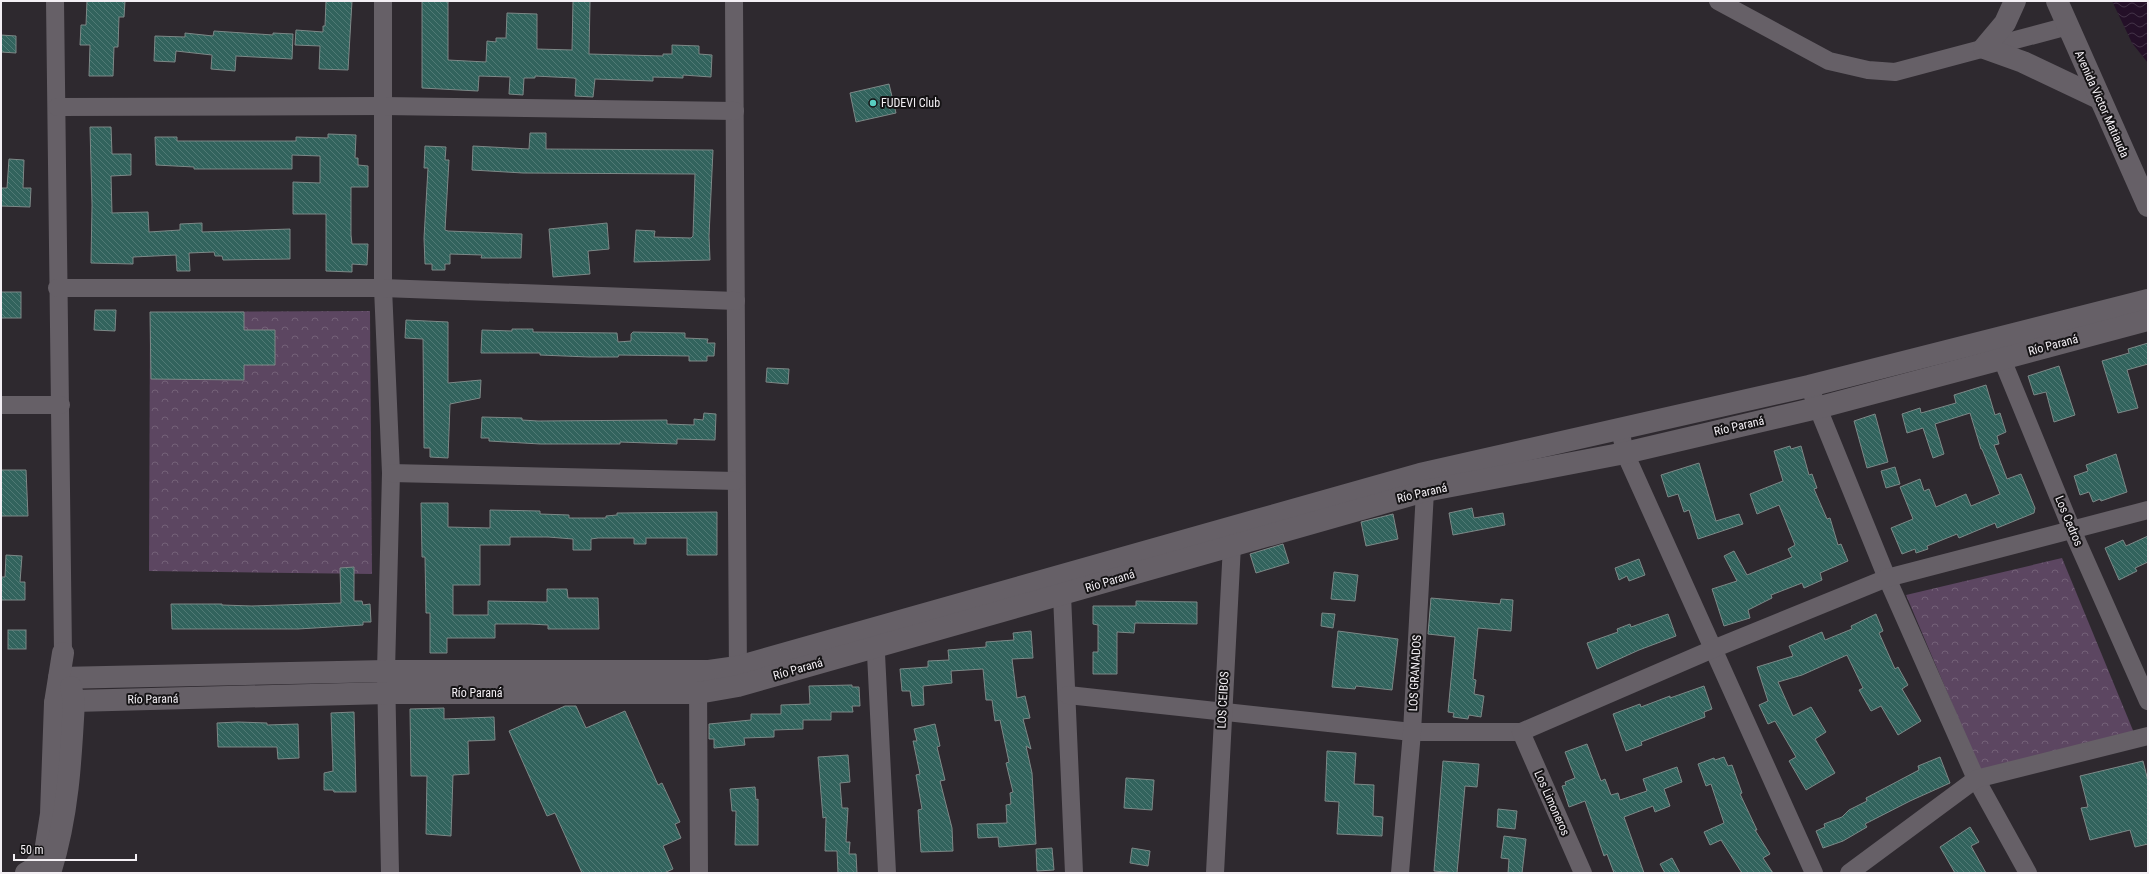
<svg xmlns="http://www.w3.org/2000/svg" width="2149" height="874" viewBox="0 0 2149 874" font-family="'Roboto Condensed',sans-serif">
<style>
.park{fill:url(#park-crowns)}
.water{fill:url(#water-waves)}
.building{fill:url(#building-back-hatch);stroke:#7d8887}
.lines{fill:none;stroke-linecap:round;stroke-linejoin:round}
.street{stroke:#666067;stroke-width:18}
.secondary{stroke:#666067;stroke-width:22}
.poi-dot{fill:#58cec0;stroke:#151315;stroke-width:1.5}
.labels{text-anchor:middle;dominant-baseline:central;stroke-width:4;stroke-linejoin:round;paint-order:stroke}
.poi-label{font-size:12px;fill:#f3eff4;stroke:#151315;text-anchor:start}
.street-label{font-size:12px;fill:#f3eff4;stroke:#151315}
</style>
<defs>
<pattern id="park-crowns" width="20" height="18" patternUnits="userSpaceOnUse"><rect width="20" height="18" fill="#5c4661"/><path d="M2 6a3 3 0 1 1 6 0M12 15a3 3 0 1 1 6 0" fill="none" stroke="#746178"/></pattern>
<pattern id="water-waves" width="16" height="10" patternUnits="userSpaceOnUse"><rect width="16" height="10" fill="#241028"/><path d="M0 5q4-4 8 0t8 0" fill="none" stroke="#443348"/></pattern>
<pattern id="building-back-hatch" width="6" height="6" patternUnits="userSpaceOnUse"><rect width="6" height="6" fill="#32635d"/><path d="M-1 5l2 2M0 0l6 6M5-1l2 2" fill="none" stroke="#507a75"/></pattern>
</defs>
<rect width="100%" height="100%" fill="#2e292f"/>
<g class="park">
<path d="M370,311L372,574L149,571L150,312Z"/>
<path d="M2062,558L2139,745L1986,784L1906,595Z"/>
</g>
<path class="water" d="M2112,1H2148V63L2132,43Z"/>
<g class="building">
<path d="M87,1H125L124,17H119L118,47H114L113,76H89L90,45H80L81,25H86Z"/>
<path d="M326,1H352L348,70L319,69L320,46L295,45L296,30L323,32V26H325Z"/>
<path d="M422,1H448V60L486,62L487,41L496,42V38H506L507,13L537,14V49L572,50L573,1H590L589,54L663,56V54H672V45L699,46V54L712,55L711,77L683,75V78L653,77V81L595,79L593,97L575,96L576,79L574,78L535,76V78H524L523,95L509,94L510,77L479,76L478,91L422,88Z"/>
<path d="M214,31L273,35V33L293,34L292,59L236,56L235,71L211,69L212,55L176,51L175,62L154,61L155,36L185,37V33L213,36Z"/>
<path d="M1,35L16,36V53L1,52Z"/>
<path d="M889,84L896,113L856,122L850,93Z"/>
<path d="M90,127H111L112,154H131V175L111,176L112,213L148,212L149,232L180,230V224L202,223V232L290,229V259L223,260L222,256H215L214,252L189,253L190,271H177L176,255L133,257V264L91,263L92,205Z"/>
<path d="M530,133H546V149L713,150L709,236L710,260L634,262L636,230L655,231L654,237L691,238L693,236L695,174L523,173L472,170L473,146L529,149Z"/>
<path d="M328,134L356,135L355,158H358V165L368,166V187H351V235L352,244H368L367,265L352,264V272L326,271V214H293V182L320,183V156L292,155V169H194V167L156,165L155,137H177V141H296V137L328,138Z"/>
<path d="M425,146L446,147L445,160H449L445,230L448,231L522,234L521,258H481L482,255L450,254V264H445V270H432V264H425L424,238L428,168H424Z"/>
<path d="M9,159L24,160L23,188H31L30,207L1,206V188H7Z"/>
<path d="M607,223L609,249L588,251L590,274L553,277L549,229Z"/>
<rect x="1" y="292" width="20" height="26"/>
<path d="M95,310H116L115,331L94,330Z"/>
<path d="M150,312H244V330H275V365H244V380L151,379Z"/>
<path d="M406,320L448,322V383L481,380L480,398L450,404L448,458L430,457V448H424L423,339L405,338Z"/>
<path d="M512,329H533V332L617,333L618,342L631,341V334L633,332L685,333V338L708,339L707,343H715L714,356H707V361H689V356L619,355L618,357H589L540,355V353H481L482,330L512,331Z"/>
<path d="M2148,343V364L2127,370L2138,408L2118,413L2102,361L2129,353L2128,349Z"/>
<path d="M2059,366L2075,415L2054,422L2046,392L2034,395L2028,376Z"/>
<path d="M767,368L789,369L788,384L766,382Z"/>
<path d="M1986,385L1995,415L2000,413L2006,432L1997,436L1999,444L1994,445L2007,479L2021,474L2035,508L2034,513L1997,528L1995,523L1959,538L1957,534L1927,546L1928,549L1916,553L1915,549L1902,554L1891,528L1913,519L1900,487L1920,479L1924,491L1929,489L1936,507L1966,494L1971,506L2000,494L1982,449H1981L1970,413L1935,424L1944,454L1933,458L1923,428L1907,433L1902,414L1920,408L1921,413L1956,403L1954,395Z"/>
<path d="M704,413L716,414L715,440L677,439V444L620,442V444H540L489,441V438H481L482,417L522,418V420L538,421L667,420V424L694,425V419L703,420Z"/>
<path d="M1875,414L1888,462L1867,468L1854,421Z"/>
<path d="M1790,446L1791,449L1801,446L1809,475L1812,474L1817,488L1814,489L1827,519L1830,518L1838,545L1841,544L1848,561L1820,573L1822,580L1804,588L1802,583L1771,595L1772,598L1748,610L1750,618L1724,626L1712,589L1737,581L1724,556L1734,551L1747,575L1792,557L1788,549L1795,545L1779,505L1757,514L1750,494L1783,481L1774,451Z"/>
<path d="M2116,454L2127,492L2101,501L2100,499L2093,502L2089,492L2080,495L2074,476L2088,471L2086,465Z"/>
<path d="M1699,463L1716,521L1739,514L1743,524L1698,539L1689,510L1684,512L1678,494L1668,497L1661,475Z"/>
<path d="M1895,467L1900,484L1886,488L1881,471Z"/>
<path d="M1,470H26L28,516H1Z"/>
<path d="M421,503H448V527L490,528V510L540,511V514L569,515V518H606V516L617,515V513L717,512V555H687V538H646V544H634V538H598L591,539V550H573V539L548,537H510V545H480V585H453V615H488V601L547,602V589H567L568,598H598L599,629H548V625L530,624H495V638H447V653H430V613H426L425,557H422Z"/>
<path d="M1472,508L1474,518L1503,513L1505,525L1453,535L1449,513Z"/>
<path d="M1393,514L1398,539L1366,546L1361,522Z"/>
<path d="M2148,536V562L2135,568L2137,571L2119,580L2105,548L2123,540L2126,546Z"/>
<path d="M1283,544L1289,563L1256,573L1250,554Z"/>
<path d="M6,555L22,556L20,582H25V600H1V577H5Z"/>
<path d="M1639,559L1645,575L1629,581L1627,576L1619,580L1615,568Z"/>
<path d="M354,567V601H362L363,605L370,604L371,622H363V625L298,629H172L171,604H222V605L252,606L341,603L340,568Z"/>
<path d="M1334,572L1358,575L1355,601L1331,599Z"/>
<path d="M1431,598L1500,604L1501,599L1513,600L1511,631L1478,628L1473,679L1476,680L1474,694L1484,696L1481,717L1469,715L1468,719L1453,717L1454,713L1448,712L1455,637L1428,634Z"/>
<path d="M1136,601L1197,602V624L1135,623L1134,633L1117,632V674H1093V652H1098V625L1093,624V606H1136Z"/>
<path d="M1322,613L1335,614L1333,628L1321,626Z"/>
<path d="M1668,614L1676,636L1639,650L1597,669L1587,643L1618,632L1617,629L1630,624L1631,627Z"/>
<path d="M1876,614L1883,631L1879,633L1895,669L1898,667L1908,685L1902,689L1921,721L1898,735L1881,706L1871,711L1859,690L1863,688L1847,655L1802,675L1778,682L1793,716L1811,707L1826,732L1815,739L1835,773L1806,790L1789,761L1796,757L1775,721L1768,724L1759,705L1768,701L1757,667L1793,656L1789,646L1822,632L1825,640L1852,629L1851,626Z"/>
<rect x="8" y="630" width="18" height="19"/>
<path d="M1031,631L1033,658L1012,659L1017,698L1025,696L1030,718L1023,719L1031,749L1026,746L1032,773L1036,844L999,847L998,837L978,838L977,824L1007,823L1006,805L1011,804L1010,793L1013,792L1006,763L1009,762L1000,720L995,721L992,700H986L983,669L951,671L952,683L923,686L924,705L912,706L910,691H902L900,669L928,667V661L949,660L948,650L986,647V642L1014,640L1013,633Z"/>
<path d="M1338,631L1398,639L1392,690L1356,686L1355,689L1332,687Z"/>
<path d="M852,685V687H859L860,706H852L853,712H831V720H803V729L774,730V737L744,738L745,745L714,748V739H709V724L751,720V714H781V705L810,704L809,686Z"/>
<path d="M1704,686L1712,709L1704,712L1705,717L1641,742L1642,745L1626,751L1613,714L1640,704L1641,707L1670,696V698Z"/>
<path d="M565,706H576L586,728L625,711L658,785L662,783L680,822L675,824L681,838L663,846L673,869L664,873H582L555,813L547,816L509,731Z"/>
<path d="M444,708V719L494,717L495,740L468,741L469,774L453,775L451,836L426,834L427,776H411L410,709Z"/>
<path d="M354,712L356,792H334L333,790H324V773L333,771L331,713Z"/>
<path d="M238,722L267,723V725L298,724L299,758L278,759L277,747H218L217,723Z"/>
<path d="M935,724L940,746L937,747L945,780L940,781L952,828L953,851L921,852L918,810L922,809L916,775L920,774L913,741H917L914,729Z"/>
<path d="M1587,744L1601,781L1605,779L1611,795L1618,793L1620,800L1647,791L1643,779L1677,767L1682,782L1664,789L1670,806L1655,812L1653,806L1624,817L1644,873H1614L1607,854L1604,856L1585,801L1569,807L1562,786L1566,785L1565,782L1575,778L1565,752Z"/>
<path d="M1327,751L1356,753L1354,784L1374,785L1373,816L1383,817L1382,836L1337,834L1339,802L1325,801Z"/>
<path d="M848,755L850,782L840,783L842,808H848L846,842H850L849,854H856L857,873H838L837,851H825L826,817L823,818L818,757Z"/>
<path d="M1724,757L1728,766L1732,765L1742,793L1740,794L1757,830H1755L1770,854L1763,858L1773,873H1742L1721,840L1710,845L1704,832L1724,823L1711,784L1706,786L1698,764L1714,758L1715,760Z"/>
<path d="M1940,757L1950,783L1910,801L1865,824L1867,827L1843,841L1823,848L1816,831L1825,827L1824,824L1842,817L1849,810L1867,801L1866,798L1919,770L1918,766Z"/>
<path d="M1443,761L1479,764L1477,787L1465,786L1457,873L1434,871Z"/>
<path d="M2143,761L2148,781V844L2135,847L2130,830L2090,840L2081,808L2088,807L2080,776Z"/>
<path d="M1126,778L1154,780L1152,810L1124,808Z"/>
<path d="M755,787L756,800L758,799V845H735L736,811H732L730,789Z"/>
<path d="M1498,809L1517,811L1515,829L1497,827Z"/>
<path d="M1970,827L1979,842L1971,846L1986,873H1955L1940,847Z"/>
<path d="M1504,836L1526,839L1522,873H1508L1509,859L1501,858Z"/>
<path d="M1052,848L1054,870L1037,871L1036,849Z"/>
<path d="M1132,848L1150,851L1148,866L1130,863Z"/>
<path d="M1672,858L1680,873H1665L1660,864Z"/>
</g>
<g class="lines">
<g class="street">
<path d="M55,1L63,653"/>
<path d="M383,1V288L391,473L386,671L390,873"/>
<path d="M734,1L738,679"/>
<path d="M1718,1L1829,61L1868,70L1895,72L2068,26"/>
<path d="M57,107L383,106L735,111"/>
<path d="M57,288H383L736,301"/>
<path d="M1997,347L2072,530L2148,701"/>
<path d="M1809,386L1887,578L1976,779L2028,873"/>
<path d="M1,405H61"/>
<path d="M1620,429L1625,453L1814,873"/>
<path d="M391,473L736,481"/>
<path d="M1059,580L1062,595L1074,873"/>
<path d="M875,634L887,873"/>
<path d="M698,680L699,873"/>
<path d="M1068,695L1412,732H1521L1713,649L1887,578L2148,510"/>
<path d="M1521,732L1583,873"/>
<path d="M1215,873L1232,545L1230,533"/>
<path d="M1400,873L1412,732L1425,491L1421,479"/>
<path d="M1849,873L1976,779L2148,736"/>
</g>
<g class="secondary">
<path d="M2015,1L2005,23L1984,48L2023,62L2099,98"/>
<path d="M2057,1L2148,206"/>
<path d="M59,678L386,671H709L737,667L1420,474L1809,386L2148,300"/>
<path d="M55,703L74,701L387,693H698L738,686L1425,491L1625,453L1817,408L2148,320"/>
<path d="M26,873L33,869L45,852L51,814L55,703L63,653"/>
<path d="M50,873C68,817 71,759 74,701L71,687"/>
</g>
</g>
<circle class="poi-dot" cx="873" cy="103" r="4"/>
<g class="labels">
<g class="poi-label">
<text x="881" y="103">FUDEVI Club</text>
</g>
<g class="street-label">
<text transform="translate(2102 104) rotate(66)">Avenida Victor Matiauda</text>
<text transform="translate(2053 345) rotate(-15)">Río Paraná</text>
<text transform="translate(1739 426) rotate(-13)">Río Paraná</text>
<text transform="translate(1422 493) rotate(-13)">Río Paraná</text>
<text transform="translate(2069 521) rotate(67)">Los Cedros</text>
<text transform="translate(1110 581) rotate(-17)">Río Paraná</text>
<text transform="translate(798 669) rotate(-16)">Río Paraná</text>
<text transform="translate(1415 673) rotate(-87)">LOS GRANADOS</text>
<text x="477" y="693">Río Paraná</text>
<text transform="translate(153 699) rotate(-1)">Río Paraná</text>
<text transform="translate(1223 700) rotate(-87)">LOS CEIBOS</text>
<text transform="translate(1552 803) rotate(66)">Los Limoneros</text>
</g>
</g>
<rect width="2149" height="874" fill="none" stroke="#f3eff4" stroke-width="4"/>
<path d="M14 854v6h122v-6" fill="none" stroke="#f3eff4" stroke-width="2"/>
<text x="20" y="854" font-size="12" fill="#f3eff4" stroke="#151315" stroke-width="3" paint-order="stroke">50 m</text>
</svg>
